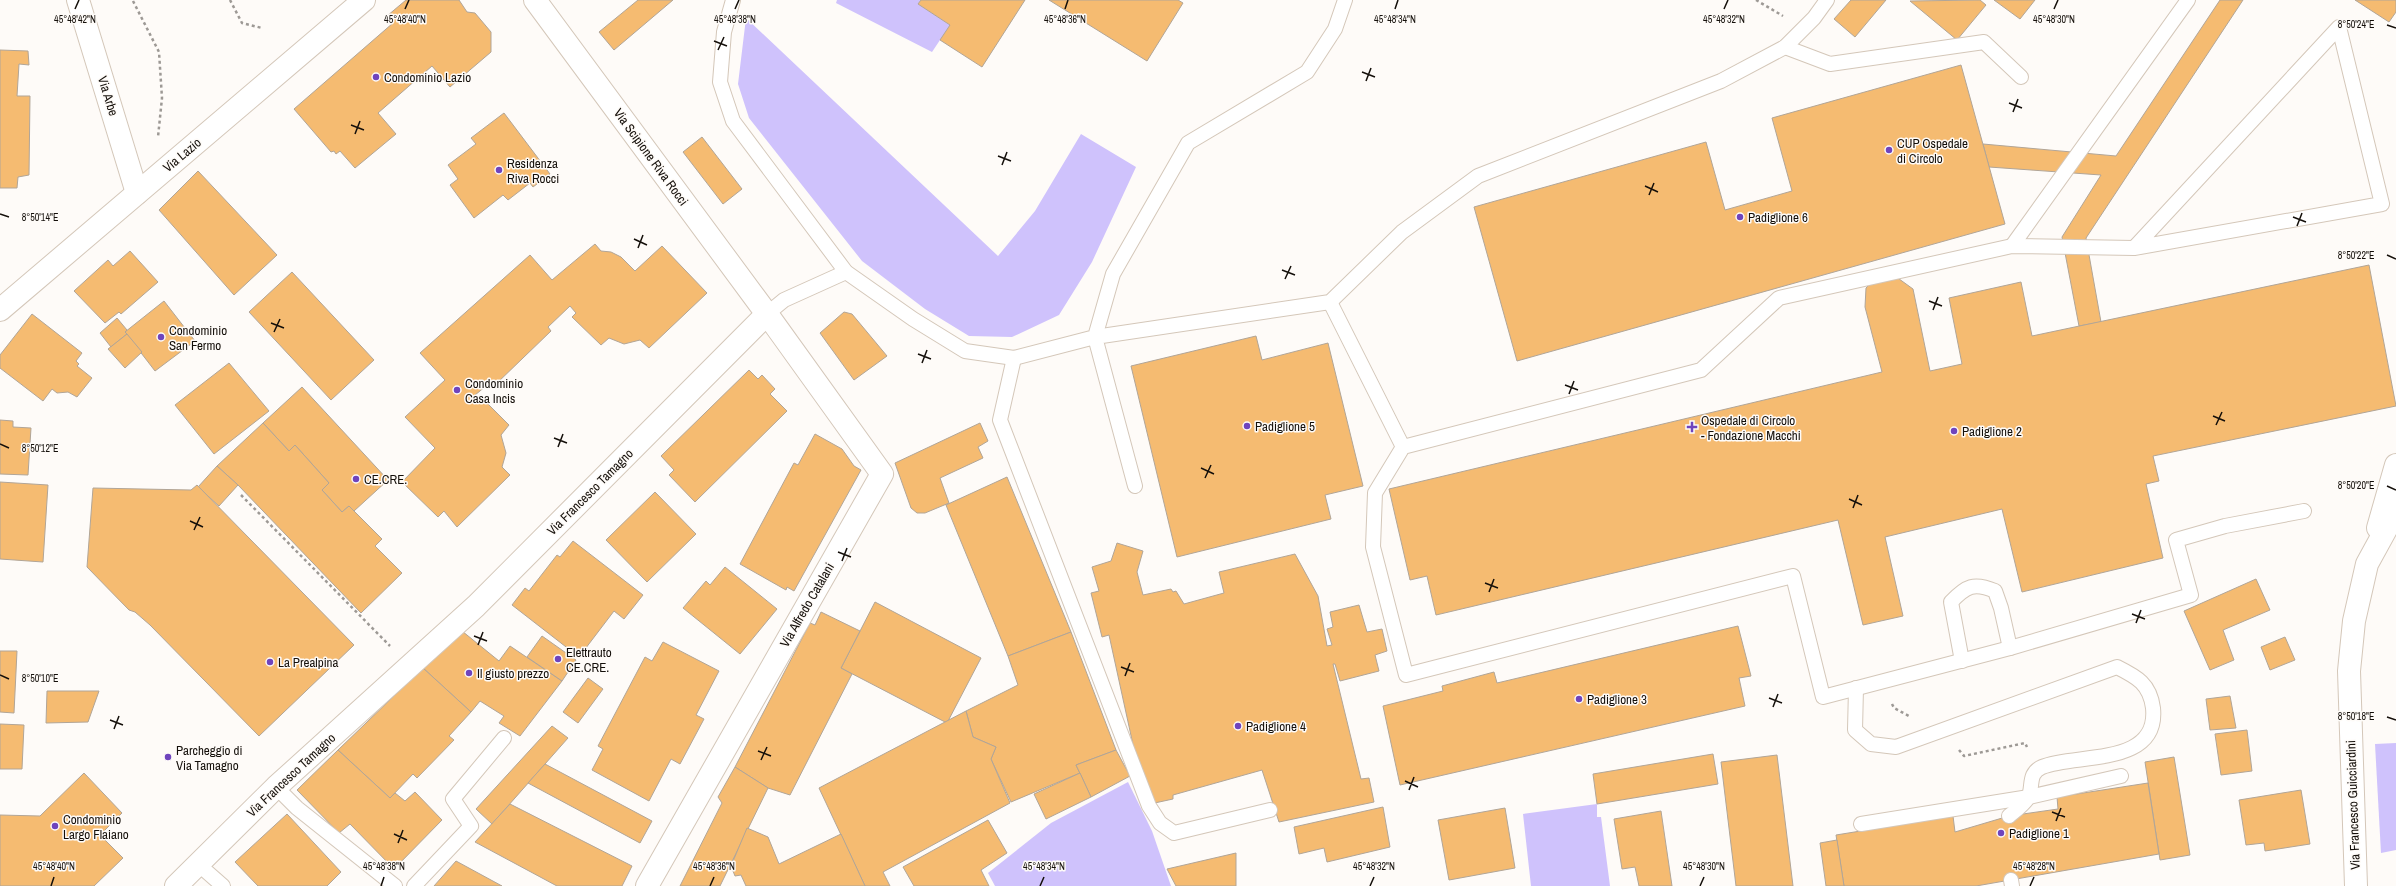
<svg xmlns="http://www.w3.org/2000/svg" width="2396" height="886" viewBox="0 0 2396 886" font-family="'Archivo Narrow',sans-serif">
<style>
.green{fill:#cfc2fc}
.building{fill:#f5bb71;stroke:#b1a597}
.lines{fill:none;stroke-linecap:round;stroke-linejoin:round}
.lane-casing{stroke:#d4c7b9;stroke-width:16}
.street-casing{stroke:#d4c7b9;stroke-width:24}
.path{stroke:#9d9995;stroke-width:2.5;stroke-dasharray:3 3;stroke-linecap:butt}
.lane{stroke:#fff;stroke-width:14}
.street{stroke:#fff;stroke-width:22}
.ticks{fill:none;stroke:#140f0a;stroke-width:1.5}
.poi-dot{fill:#6f44bd;stroke:#fefbf8;stroke-width:1.5}
.labels{text-anchor:middle;dominant-baseline:central;stroke-width:3;stroke-linejoin:round;paint-order:stroke}
.poi-label{font-size:13px;fill:#140f0a;stroke:#fefbf8;text-anchor:start}
.street-label{font-size:13px;fill:#140f0a;stroke:#fefbf8}
.ticks-label{font-size:10px;text-anchor:middle;fill:#140f0a;stroke:#fefbf8;stroke-width:3;stroke-linejoin:round;paint-order:stroke}
</style>
<rect width="100%" height="100%" fill="#fefbf8"/>
<g class="green">
<path d="M837,0H921L918,4L950,25L932,52L836,3Z"/>
<path d="M746,18L998,256L1035,211L1081,134L1136,167L1092,262L1059,315L1012,337L969,336L925,309L862,261L749,118L738,84Z"/>
<path d="M2396,743V850L2381,853L2375,744Z"/>
<path d="M1128,782L1152,831L1171,886H995L988,873L1051,823Z"/>
<path d="M1597,804V817H1601L1610,886H1531L1523,814Z"/>
</g>
<g class="building">
<path d="M406,0H459L467,12L475,13L491,32V52L450,87L432,66L378,113L396,134L355,168L340,151L336,154L334,151L331,152L294,109L393,23L387,16Z"/>
<path d="M638,0H673L614,50L599,32Z"/>
<path d="M921,0H1025L982,67L940,40L950,25L918,4Z"/>
<path d="M1049,0H1178L1183,3L1147,61Z"/>
<path d="M1851,0H1886L1855,37L1834,19Z"/>
<path d="M1980,0L1986,5L1957,40L1910,1Z"/>
<path d="M1994,0H2035L2020,19Z"/>
<path d="M2220,0H2243L2086,238L2101,322L2079,326L2062,237L2101,175L1989,167L1983,144L2116,156Z"/>
<path d="M2355,0H2396V12L2389,22Z"/>
<path d="M0,50L28,51L29,65L19,64L17,96H30L29,175L18,177L17,188H0Z"/>
<path d="M1961,65L2005,224L1517,361L1474,207L1706,142L1725,210L1792,191L1772,118Z"/>
<path d="M504,113L550,174L533,187L530,183L508,200L503,195L474,218L450,185L458,179L448,165L476,144L471,138Z"/>
<path d="M702,137L742,189L723,204L683,152Z"/>
<path d="M198,171L277,255L234,295L159,210Z"/>
<path d="M595,244L601,251L611,252L621,257L635,271L662,246L707,293L649,348L640,340L624,344L609,338L601,345L572,317L576,313L570,306L548,327L551,331L495,385L491,382L475,395L479,400L482,398L509,425L501,435L506,453L502,467L510,475L457,527L444,511L438,517L402,482L435,448L405,417L445,380L420,353L530,255L552,280Z"/>
<path d="M130,251L158,282L121,314L119,312L105,323L74,291L108,260L113,266Z"/>
<path d="M2369,265L2396,406L2153,456L2159,481L2146,484L2163,558L2022,592L2002,509L1885,537L1903,616L1863,625L1838,520L1436,615L1427,576L1410,580L1389,489L1882,372L1865,307L1866,288L1876,278L1895,276L1913,289L1930,371L1962,364L1949,298L2021,282L2032,336Z"/>
<path d="M292,272L374,360L331,400L249,312Z"/>
<path d="M164,301L195,341L155,371L125,332Z"/>
<path d="M844,312L852,314L887,356L854,380L820,333Z"/>
<path d="M32,314L82,353L76,361L79,364L77,366L92,378L77,397L68,392L57,393L52,389L43,401L0,368V355Z"/>
<path d="M117,318L127,330L125,332L127,334L111,347L100,333Z"/>
<path d="M127,334L142,352L125,368L108,349Z"/>
<path d="M1256,336L1262,360L1328,343L1363,486L1325,495L1331,519L1177,557L1131,366Z"/>
<path d="M229,363L269,411L214,454L175,405Z"/>
<path d="M749,370L758,379L762,375L775,389L770,394L787,411L695,502L669,475L674,470L661,456Z"/>
<path d="M302,387L388,480L354,511L349,506L342,512L322,490L329,483L295,445L289,451L263,423Z"/>
<path d="M0,420L13,421V427L31,428L28,475L0,474Z"/>
<path d="M263,423L289,451L295,445L329,483L322,490L342,512L349,506L382,539L375,546L402,573L361,613L238,485L217,466Z"/>
<path d="M980,423L988,441L978,447L983,458L940,478L949,503L925,513H917L911,508L895,463Z"/>
<path d="M815,434L842,449L854,466L861,470L794,591L787,587L786,590L740,564L794,463L798,465Z"/>
<path d="M217,466L238,485L219,506L198,487Z"/>
<path d="M1007,477L1071,632L1008,656L946,505Z"/>
<path d="M0,482L48,485L43,562L0,559Z"/>
<path d="M197,485L354,645L259,736L150,625L135,612L129,610L87,567L93,488L191,490Z"/>
<path d="M655,492L696,534L647,582L606,540Z"/>
<path d="M573,541L643,595L624,619L614,611L579,657L512,605L525,588L529,591L557,555L560,557Z"/>
<path d="M1117,543L1143,551L1137,572L1143,595L1171,589L1173,592L1176,591L1184,604L1224,593L1219,572L1295,554L1318,596L1327,646L1332,645L1327,629L1333,627L1330,612L1359,605L1367,632L1382,629L1387,651L1375,655L1379,671L1340,681L1335,664H1333L1361,779L1369,778L1374,802L1279,822L1262,770L1173,795V799L1150,804L1139,772L1109,635L1102,637L1091,593L1099,591L1092,567L1111,561Z"/>
<path d="M725,567L777,609L740,654L683,608L706,581L710,585Z"/>
<path d="M2256,579L2270,610L2223,630L2234,660L2210,670L2184,611Z"/>
<path d="M875,602L981,658L947,723L841,668Z"/>
<path d="M821,612L860,631L841,668L852,674L790,795L768,788L735,767L810,623L815,625Z"/>
<path d="M1738,626L1751,676L1739,678L1745,706L1400,785L1383,706L1443,691L1442,686L1494,672L1497,683Z"/>
<path d="M462,631L499,661L510,646L562,681L520,736L499,723L504,716L480,701L471,712L423,668Z"/>
<path d="M1071,632L1116,750L1076,765L1080,773L1011,802L991,759L996,747L973,737L966,711L1018,685L1008,656Z"/>
<path d="M542,636L576,660L562,681L527,657Z"/>
<path d="M2285,637L2295,660L2270,670L2261,647Z"/>
<path d="M663,642L719,671L696,715L704,719L680,764L671,759L649,801L592,770L603,749L598,746L645,657L652,661Z"/>
<path d="M0,651H17L14,713L0,712Z"/>
<path d="M423,668L471,712L449,736L454,740L417,778L413,774L390,798L338,750Z"/>
<path d="M588,678L603,689L578,723L563,712Z"/>
<path d="M47,691H99L88,722L46,723Z"/>
<path d="M2230,696L2236,728L2210,730L2206,699Z"/>
<path d="M966,711L973,737L996,747L991,759L1010,803L883,872L890,886H865L819,788Z"/>
<path d="M0,724L24,725L22,769H0Z"/>
<path d="M552,726L568,738L492,824L476,809Z"/>
<path d="M2247,730L2252,771L2221,775L2215,734Z"/>
<path d="M338,750L390,798L395,793L405,801L415,792L442,820L394,869L350,824L339,833L297,790Z"/>
<path d="M1116,750L1130,776L1091,797L1076,765Z"/>
<path d="M1713,754L1718,784L1597,804L1593,774Z"/>
<path d="M1777,755L1793,886H1736L1721,762Z"/>
<path d="M2174,757L2190,855L2160,860L2145,762Z"/>
<path d="M545,764L652,821L640,843L528,783Z"/>
<path d="M735,767L768,788L720,886H680L722,803L718,797Z"/>
<path d="M84,773L122,813L100,835L123,858L94,886H0V815L40,816Z"/>
<path d="M1080,773L1091,797L1046,819L1034,794Z"/>
<path d="M2148,783L2159,854L1976,886H1844L1836,835L1953,816L1955,832L2009,816L2058,809L2057,797Z"/>
<path d="M2301,790L2310,844L2265,851L2264,843L2246,845L2239,800Z"/>
<path d="M510,804L632,866L622,886H557L475,842Z"/>
<path d="M1383,807L1390,847L1327,862L1324,848L1299,854L1294,827Z"/>
<path d="M1505,808L1515,868L1449,880L1438,820Z"/>
<path d="M1661,811L1672,886H1639L1635,867L1622,869L1614,819Z"/>
<path d="M287,814L341,872L327,886H258L235,862Z"/>
<path d="M988,820L1007,853L981,870L989,886H914L903,867Z"/>
<path d="M747,828L768,837L779,864L841,834L865,886H746L741,875L735,876L731,866Z"/>
<path d="M1837,840L1844,886H1826L1820,843Z"/>
<path d="M1236,853V886H1176L1167,869Z"/>
<path d="M456,861L502,886H434Z"/>
</g>
<g class="lines">
<defs>
<g id="lane">
<path d="M733,0L724,32L720,82L733,121L846,272L913,319L965,351L1014,358L1095,337L1113,274L1188,143L1307,72L1335,29L1345,0"/>
<path d="M1785,47L1830,64L1984,42L2021,77"/>
<path d="M2012,246L2188,0"/>
<path d="M2134,248L2339,27L2382,204L2134,248L2012,246L1779,298L1701,370L1403,447L1375,493L1373,547L1406,675L1793,576L1823,697L2010,648L2191,595L2176,540L2225,526L2304,511"/>
<path d="M1330,302L1403,447"/>
<path d="M767,314L784,300L846,272"/>
<path d="M1014,358L1000,420L1149,806L1160,823L1174,833L1270,810"/>
<path d="M1135,486L1095,337L1330,302L1402,232L1478,176L1721,81L1785,47L1814,18L1827,0"/>
<path d="M1962,661L1951,602C1966,586 1974,582 1995,591L2001,608L2010,648"/>
<path d="M1856,688L1855,730L1871,744L1896,747L2117,667C2137,677 2150,684 2153,708C2159,767 2076,753 2042,767C2028,773 2033,786 2029,796C2026,803 2015,811 2009,816"/>
<path d="M276,787L297,808L395,886"/>
<path d="M1861,824L2029,797L2121,776"/>
<path d="M198,864L223,886"/>
<path d="M2011,880L2012,886"/>
<path d="M414,886L471,826L453,799L504,738"/>
</g>
<g id="street">
<path d="M78,0L137,193"/>
<path d="M535,0L767,314L882,474L647,886"/>
<path d="M0,310L364,0"/>
<path d="M2378,528L2396,465"/>
<path d="M176,886L276,787L476,606L767,314"/>
<path d="M2356,886L2349,671L2354,621L2367,564L2396,511"/>
</g>
</defs>
<use href="#lane" class="lane-casing"/>
<use href="#street" class="street-casing"/>
<g class="path">
<path d="M230,0L242,23L262,28"/>
<path d="M1756,0L1783,16"/>
<path d="M133,1L159,52L162,98L158,137"/>
<path d="M241,495L390,646"/>
<path d="M1892,704L1894,708L1909,716"/>
<path d="M1959,750L1964,756L2025,743L2027,747"/>
</g>
<use href="#lane" class="lane"/>
<use href="#street" class="street"/>
</g>
<path class="ticks" d="M75,9L79,0M405,9L409,0M735,9L739,0M1065,9L1068,0M1395,9L1398,0M1724,9L1728,0M2054,9L2058,0M2387,25L2396,28M714,41L727,46M718,50L724,37M1362,72L1375,77M1366,81L1371,68M2009,103L2022,108M2013,112L2018,99M351,125L364,130M355,134L360,121M998,156L1011,161M1002,165L1007,152M1645,186L1658,192M1649,195L1654,183M0,214L9,217M2293,217L2306,222M2297,226L2302,213M634,239L647,245M638,248L643,235M2387,255L2396,259M1282,270L1295,275M1285,279L1291,266M1929,301L1942,306M1933,310L1938,297M271,323L284,328M274,332L280,319M918,354L931,359M922,363L927,350M1565,385L1578,390M1569,394L1574,381M2213,416L2225,421M2216,425L2222,412M554,438L567,443M0,444L9,448M558,447L563,434M1201,468L1214,474M1205,478L1211,465M2387,486L2396,490M1849,499L1862,505M1853,508L1858,495M190,521L203,527M194,530L200,517M838,552L851,557M842,561L847,548M1485,583L1498,588M1489,592L1494,579M2132,614L2145,619M2136,623L2141,610M474,636L487,641M478,645L483,632M1121,667L1134,672M0,675L9,679M1125,676L1130,663M1769,698L1782,703M1773,707L1778,694M2387,717L2396,720M110,720L123,725M114,729L119,716M758,751L771,756M761,760L767,747M1405,781L1418,787M1409,790L1414,777M2052,812L2065,817M2056,821L2061,808M394,834L407,840M398,843L403,830M51,886L54,877M381,886L384,877M710,886L714,877M1040,886L1044,877M1370,886L1374,877M1700,886L1704,877M2030,886L2034,877"/>
<g class="poi-dot">
<circle cx="376" cy="77" r="4"/>
<circle cx="1889" cy="150" r="4"/>
<circle cx="499" cy="170" r="4"/>
<circle cx="1740" cy="217" r="4"/>
<circle cx="161" cy="337" r="4"/>
<circle cx="457" cy="390" r="4"/>
<circle cx="1247" cy="426" r="4"/>
<path d="M1690 421h4v4h4v4h-4v4h-4v-4h-4v-4h4z"/>
<circle cx="1954" cy="431" r="4"/>
<circle cx="356" cy="479" r="4"/>
<circle cx="558" cy="659" r="4"/>
<circle cx="270" cy="662" r="4"/>
<circle cx="469" cy="673" r="4"/>
<circle cx="1579" cy="699" r="4"/>
<circle cx="1238" cy="726" r="4"/>
<circle cx="168" cy="757" r="4"/>
<circle cx="55" cy="826" r="4"/>
<circle cx="2001" cy="833" r="4"/>
</g>
<g class="labels">
<g class="poi-label">
<text x="384" y="77">Condominio Lazio</text>
<text x="1897" y="143">CUP Ospedale<tspan x="1897" dy="15">di Circolo</tspan></text>
<text x="507" y="163">Residenza<tspan x="507" dy="15">Riva Rocci</tspan></text>
<text x="1748" y="217">Padiglione 6</text>
<text x="169" y="330">Condominio<tspan x="169" dy="15">San Fermo</tspan></text>
<text x="465" y="383">Condominio<tspan x="465" dy="15">Casa Incis</tspan></text>
<text x="1701" y="420">Ospedale di Circolo<tspan x="1701" dy="15">- Fondazione Macchi</tspan></text>
<text x="1255" y="426">Padiglione 5</text>
<text x="1962" y="431">Padiglione 2</text>
<text x="364" y="479">CE.CRE.</text>
<text x="566" y="652">Elettrauto<tspan x="566" dy="15">CE.CRE.</tspan></text>
<text x="278" y="662">La Prealpina</text>
<text x="477" y="673">Il giusto prezzo</text>
<text x="1587" y="699">Padiglione 3</text>
<text x="1246" y="726">Padiglione 4</text>
<text x="176" y="750">Parcheggio di<tspan x="176" dy="15">Via Tamagno</tspan></text>
<text x="63" y="819">Condominio<tspan x="63" dy="15">Largo Flaiano</tspan></text>
<text x="2009" y="833">Padiglione 1</text>
</g>
<g class="street-label">
<text transform="translate(108 96) rotate(73)">Via Arbe</text>
<text transform="translate(182 155) rotate(-40)">Via Lazio</text>
<text transform="translate(651 157) rotate(54)">Via Scipione Riva Rocci</text>
<text transform="translate(590 492) rotate(-45)">Via Francesco Tamagno</text>
<text transform="translate(807 605) rotate(-60)">Via Alfredo Catalani</text>
<text transform="translate(291 775) rotate(-43)">Via Francesco Tamagno</text>
<text transform="translate(2353 805) rotate(-92)">Via Francesco Guicciardini</text>
</g>
</g>
<g class="ticks-label">
<text x="75" y="23">45°48'42"N</text>
<text x="405" y="23">45°48'40"N</text>
<text x="735" y="23">45°48'38"N</text>
<text x="1065" y="23">45°48'36"N</text>
<text x="1395" y="23">45°48'34"N</text>
<text x="1724" y="23">45°48'32"N</text>
<text x="2054" y="23">45°48'30"N</text>
<text x="2356" y="28">8°50'24"E</text>
<text x="40" y="221">8°50'14"E</text>
<text x="2356" y="259">8°50'22"E</text>
<text x="40" y="452">8°50'12"E</text>
<text x="2356" y="489">8°50'20"E</text>
<text x="40" y="682">8°50'10"E</text>
<text x="2356" y="720">8°50'18"E</text>
<text x="54" y="870">45°48'40"N</text>
<text x="384" y="870">45°48'38"N</text>
<text x="714" y="870">45°48'36"N</text>
<text x="1044" y="870">45°48'34"N</text>
<text x="1374" y="870">45°48'32"N</text>
<text x="1704" y="870">45°48'30"N</text>
<text x="2034" y="870">45°48'28"N</text>
</g>
</svg>
